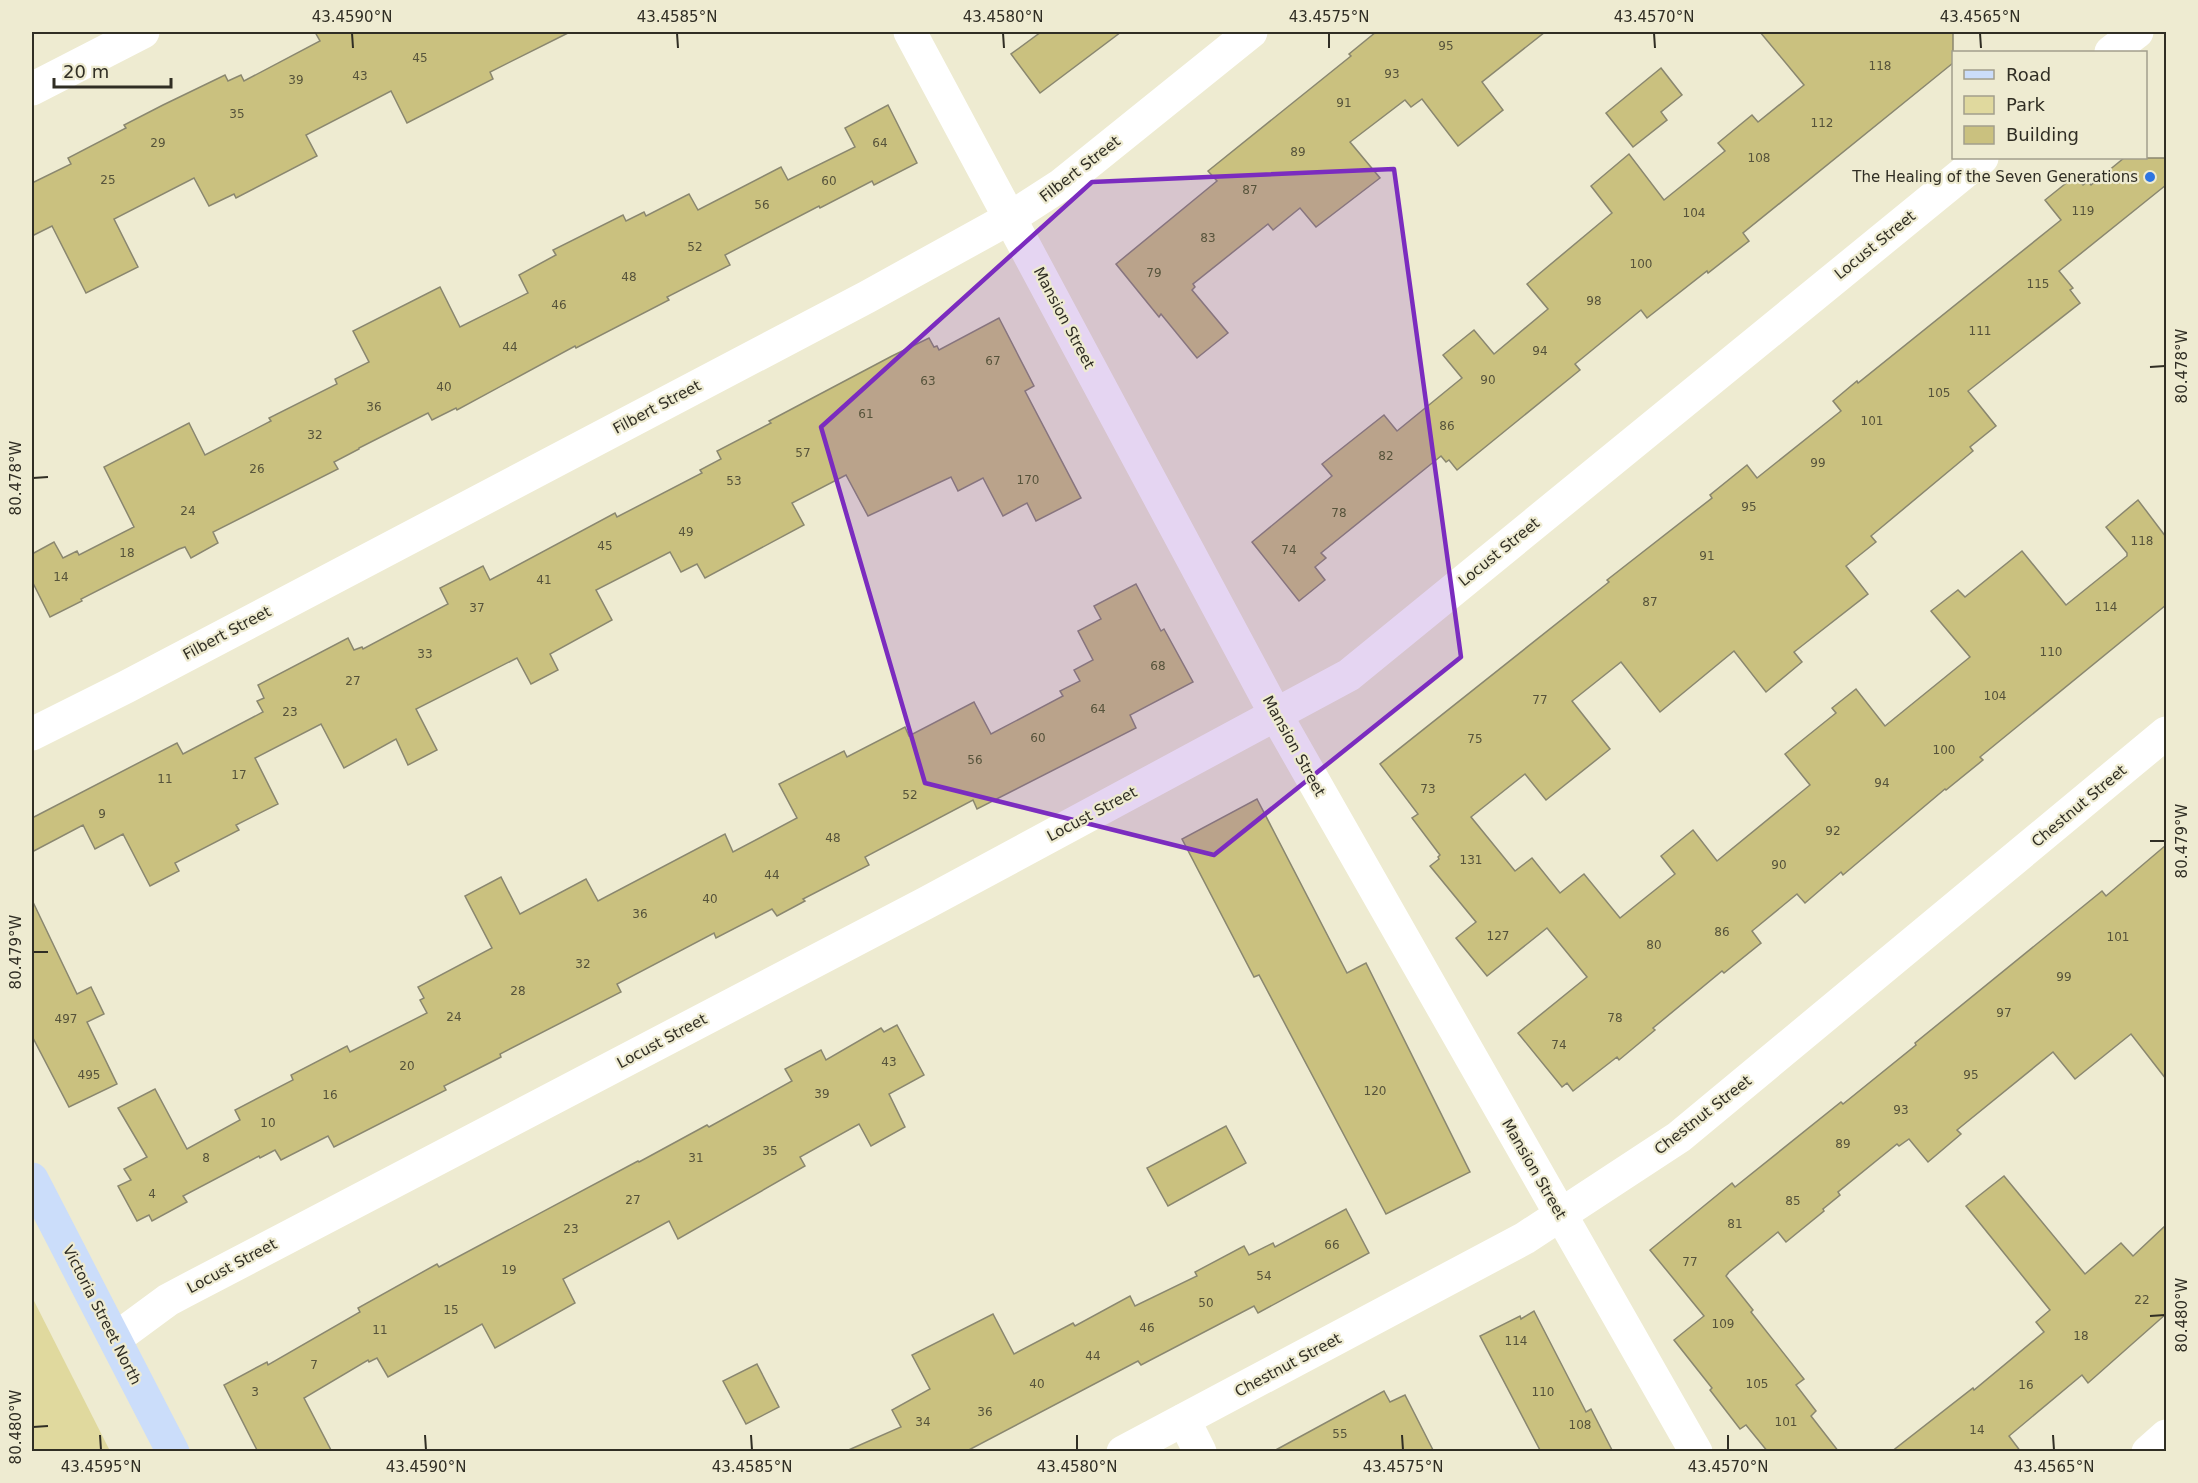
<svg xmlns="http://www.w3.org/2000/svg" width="2198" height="1483" viewBox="0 0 2198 1483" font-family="'DejaVu Sans',sans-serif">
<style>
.green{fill:#e0d99e}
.building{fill:#cac17f;stroke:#8a876f;stroke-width:1.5}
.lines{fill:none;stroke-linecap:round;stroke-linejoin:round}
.minor{stroke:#fff;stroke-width:33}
.major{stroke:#cbddfa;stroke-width:33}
.marked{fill:#7b2cbf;fill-opacity:0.2;stroke:#7b2cbf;stroke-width:4.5;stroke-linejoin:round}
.ticks{fill:none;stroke:#302e24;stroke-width:2}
.poi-dot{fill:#2e75e1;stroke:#eeebd1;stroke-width:2}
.labels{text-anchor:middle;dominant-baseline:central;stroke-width:4.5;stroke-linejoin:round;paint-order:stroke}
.number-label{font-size:12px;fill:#56533b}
.street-label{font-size:15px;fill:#302e24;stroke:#eeebd1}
.poi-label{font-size:15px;fill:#302e24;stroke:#eeebd1;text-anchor:end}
.neatline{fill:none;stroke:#302e24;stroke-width:2}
.ticks-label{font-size:15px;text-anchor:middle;fill:#302e24}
</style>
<rect width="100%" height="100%" fill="#eeebd1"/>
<path class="green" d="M32,1297L110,1451H32Z"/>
<g class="building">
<path d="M315,32H570L490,72L493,79L407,123L391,91L306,135L317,156L236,198L234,194L209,206L194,178L114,219L138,267L86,293L52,226L32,236V183L71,164L68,158L126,128L124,125L163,105L225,75L228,81L241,75L244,81L320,41Z"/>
<path d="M1041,32H1121L1040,93L1011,54Z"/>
<path d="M1376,32H1545L1482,82L1503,110L1458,146L1422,99L1411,107L1405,100L1350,142L1380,178L1316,227L1300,208L1273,230L1268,224L1193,284L1195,287L1192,290L1228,333L1197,358L1161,314L1159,317L1116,264L1217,181L1208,171L1351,56L1349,54Z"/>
<path d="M1760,32H1953V63L1743,233L1749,241L1708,273L1707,271L1647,318L1641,310L1575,364L1580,370L1457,470L1449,460L1446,462L1441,456L1321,553L1326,558L1315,567L1325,580L1299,601L1252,542L1332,476L1322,464L1384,415L1397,431L1462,378L1443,355L1474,330L1494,354L1548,309L1527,284L1612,213L1591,186L1629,154L1664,200L1725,151L1718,143L1752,115L1758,122L1804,85Z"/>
<path d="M1661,68L1682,95L1661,112L1667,120L1633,147L1606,113Z"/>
<path d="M888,105L917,163L874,185L872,181L820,208L819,206L725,255L730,265L667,297L669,300L576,348L575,346L457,410L456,408L432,420L428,413L359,448V449L334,462L338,469L213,532L218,543L191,558L185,547L179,549L81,599L82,601L50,617L32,581V554L54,542L63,558L77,551L79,555L134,527L104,467L189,423L205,455L271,421L269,418L337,384L335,379L369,362L353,331L440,287L460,327L528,293L519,275L556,255L553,250L623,215L626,221L644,212L646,216L689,194L698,210L781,167L788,180L855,147L845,128Z"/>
<path d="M2124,158H2166V185L2059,271L2073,288L2070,290L2080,303L1968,391L1996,426L1970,447L1973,451L1871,536L1876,542L1846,566L1868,594L1794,652L1802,662L1766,692L1734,651L1660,712L1621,662L1572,701L1610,749L1546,800L1525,774L1471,817L1515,871L1532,858L1560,893L1584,874L1620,918L1675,874L1661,856L1693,830L1717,861L1810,785L1785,754L1836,713L1832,708L1856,689L1885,726L1970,657L1931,611L1958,590L1965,597L2022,551L2066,605L2127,556V553L2106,527L2138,500L2166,537V605L1980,757L1983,760L1946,790L1945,789L1843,875L1841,872L1805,903L1797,894L1752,931L1761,943L1724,973L1722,971L1653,1028L1655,1030L1619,1060L1617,1057L1573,1091L1567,1083L1562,1087L1518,1033L1587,977L1547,928L1487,976L1456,938L1476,922L1430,866L1439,859L1438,857L1440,855L1412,818L1418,814L1380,764L1609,582L1607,580L1712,498L1710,495L1747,465L1757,478L1841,411L1833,401L1857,381L1858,383L2061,220L2045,200L2075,176L2083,185L2088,181L2091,185Z"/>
<path d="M999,318L1034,386L1025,391L1081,498L1036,521L1027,503L1003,516L983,478L958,491L951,477L868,516L846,475L792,503L804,525L705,578L697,564L681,572L670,552L596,590L612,620L550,654L558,670L531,684L517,658L416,709L437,750L408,765L396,739L344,768L321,724L255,758L278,804L236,825L239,830L175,863L179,871L150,886L123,834L95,849L83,825L32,852V818L177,743L183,754L263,712L257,701L264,698L258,685L348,638L354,650L362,647L363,649L448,604L440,588L483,566L490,580L615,513L617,517L702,473L700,470L721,459L717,451L771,423L769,421L892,356L929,338L934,347L937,346L939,350Z"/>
<path d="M1136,584L1161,631L1164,629L1193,682L1130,715L1136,728L977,809L973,800L865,857L869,865L803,899L805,901L777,916L772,909L716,938L714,933L617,984L621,992L500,1054L501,1057L444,1086L446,1090L334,1147L328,1136L281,1160L275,1150L260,1158L259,1156L183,1196L187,1202L152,1221L149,1215L137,1221L118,1186L131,1180L124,1169L147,1157L118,1108L155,1089L187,1149L240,1120L235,1110L293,1080L291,1075L347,1046L350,1052L427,1013L420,1000L424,998L418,987L492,948L465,896L501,877L520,914L586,879L598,901L725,834L733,852L797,818L779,784L844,751L847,757L905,727L909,736L974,702L991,734L1063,696L1060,691L1080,681L1074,670L1093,660L1078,631L1101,619L1094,606Z"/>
<path d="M1257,799L1347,973L1366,963L1470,1172L1386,1214L1259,975L1254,977L1182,839Z"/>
<path d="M2166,845V1079L2131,1034L2075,1079L2053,1052L1957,1130L1961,1134L1928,1162L1909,1139L1899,1146L1897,1144L1838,1192L1840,1195L1823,1209L1824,1211L1786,1242L1778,1232L1729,1272L1726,1276L1753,1310L1751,1312L1804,1379L1796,1385L1816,1411L1811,1416L1839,1452H1768L1746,1425L1740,1429L1710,1390L1712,1388L1674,1340L1704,1316L1650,1250L1732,1183L1735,1187L1841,1102L1843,1104L1916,1045L1915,1043L2102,891L2106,896Z"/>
<path d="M32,900L77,994L91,987L104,1014L87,1022L117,1084L69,1107L32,1036Z"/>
<path d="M897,1025L924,1075L889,1094L905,1127L871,1146L859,1124L800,1157L805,1166L678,1239L669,1221L563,1279L575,1303L495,1348L482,1324L388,1377L377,1358L369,1362L368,1360L304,1398L332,1452H258L224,1385L267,1362L268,1365L360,1312L358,1308L437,1264L439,1267L638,1161L639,1162L707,1125L709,1127L792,1081L785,1069L821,1050L826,1060L881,1028L884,1032Z"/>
<path d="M1226,1126L1246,1163L1168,1206L1147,1168Z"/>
<path d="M2004,1176L2085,1274L2121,1243L2133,1256L2166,1225V1314L2088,1383L2082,1375L2009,1436L2021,1452H1891L1973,1388L1974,1390L2044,1332L2036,1322L2050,1310L1966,1206Z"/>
<path d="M1346,1209L1369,1253L1258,1313L1254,1306L1141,1365L1138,1361L965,1452H844L901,1427L892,1410L930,1389L912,1355L993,1314L1014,1354L1073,1323L1075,1326L1130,1296L1135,1306L1197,1276L1195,1272L1244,1246L1249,1255L1273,1243L1275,1247Z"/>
<path d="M1534,1311L1586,1412L1591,1409L1613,1452H1541L1480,1336L1520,1316L1521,1319Z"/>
<path d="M757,1364L779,1407L746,1424L723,1381Z"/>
<path d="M1384,1391L1390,1402L1405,1395L1434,1452H1272Z"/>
</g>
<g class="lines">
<g class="minor">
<path d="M910,32L1276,715L1696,1452"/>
<path d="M2111,52L2137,32"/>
<path d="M32,89L143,32"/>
<path d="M32,734L126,687L867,297L1010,218L1061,185L1251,32"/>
<path d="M115,1339L168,1300L183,1292L926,903L1349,675L1982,158"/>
<path d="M1184,1420L1200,1452"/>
<path d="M1123,1452L1525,1238L1679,1137L2166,733"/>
<path d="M2148,1452L2166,1436"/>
</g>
<path class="major" d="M32,1179L173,1452"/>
</g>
<path class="marked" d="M1394,169L1461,657L1214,855L925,783L821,427L1092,182Z"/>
<path class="ticks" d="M352,33L353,48M677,33L678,48M1003,33L1004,48M1329,33V48M1654,33L1655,48M1980,33L1981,48M2150,367L2165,366M33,478L48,477M2150,841H2165M33,952H48M2150,1316L2165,1315M33,1427L48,1426M100,1435L101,1450M425,1435L426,1450M751,1435L752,1450M1077,1435V1450M1402,1435L1403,1450M1728,1435V1450M2053,1435L2054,1450"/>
<circle class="poi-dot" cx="2150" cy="177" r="6"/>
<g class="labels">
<g class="number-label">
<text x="1446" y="46">95</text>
<text x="420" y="58">45</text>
<text x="1880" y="66">118</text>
<text x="1392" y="74">93</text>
<text x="360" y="76">43</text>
<text x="296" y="80">39</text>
<text x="1344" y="103">91</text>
<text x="237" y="114">35</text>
<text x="1822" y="123">112</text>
<text x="158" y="143">29</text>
<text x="880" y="143">64</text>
<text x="1298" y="152">89</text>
<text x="1759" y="158">108</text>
<text x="108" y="180">25</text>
<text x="829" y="181">60</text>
<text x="1250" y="190">87</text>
<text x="762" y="205">56</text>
<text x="2083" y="211">119</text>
<text x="1694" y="213">104</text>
<text x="1208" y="238">83</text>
<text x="695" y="247">52</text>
<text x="1641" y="264">100</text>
<text x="1154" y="273">79</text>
<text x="629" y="277">48</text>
<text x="2038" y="284">115</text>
<text x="1594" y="301">98</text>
<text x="559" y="305">46</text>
<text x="1980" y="331">111</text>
<text x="510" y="347">44</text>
<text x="1540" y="351">94</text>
<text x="993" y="361">67</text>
<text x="1488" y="380">90</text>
<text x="928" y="381">63</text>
<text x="444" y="387">40</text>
<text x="1939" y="393">105</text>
<text x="374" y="407">36</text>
<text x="866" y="414">61</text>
<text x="1872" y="421">101</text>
<text x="1447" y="426">86</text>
<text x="315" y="435">32</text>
<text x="803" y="453">57</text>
<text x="1386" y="456">82</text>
<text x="1818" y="463">99</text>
<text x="257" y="469">26</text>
<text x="1028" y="480">170</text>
<text x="734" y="481">53</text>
<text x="1749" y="507">95</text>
<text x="188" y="511">24</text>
<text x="1339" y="513">78</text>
<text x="686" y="532">49</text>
<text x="2142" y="541">118</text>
<text x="605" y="546">45</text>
<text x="1289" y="550">74</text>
<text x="127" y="553">18</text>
<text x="1707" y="556">91</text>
<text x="61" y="577">14</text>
<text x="544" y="580">41</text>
<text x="1650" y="602">87</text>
<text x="2106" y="607">114</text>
<text x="477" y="608">37</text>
<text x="2051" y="652">110</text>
<text x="425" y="654">33</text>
<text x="1158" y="666">68</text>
<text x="353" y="681">27</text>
<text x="1995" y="696">104</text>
<text x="1540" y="700">77</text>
<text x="1098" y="709">64</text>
<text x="290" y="712">23</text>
<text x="1038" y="738">60</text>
<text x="1475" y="739">75</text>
<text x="1944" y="750">100</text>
<text x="975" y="760">56</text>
<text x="239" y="775">17</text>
<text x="165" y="779">11</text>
<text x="1882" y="783">94</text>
<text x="1428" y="789">73</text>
<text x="910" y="795">52</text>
<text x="102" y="814">9</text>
<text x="1833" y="831">92</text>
<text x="833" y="838">48</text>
<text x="1471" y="860">131</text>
<text x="1779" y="865">90</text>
<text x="772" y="875">44</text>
<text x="710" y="899">40</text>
<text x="640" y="914">36</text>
<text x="1722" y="932">86</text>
<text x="1498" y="936">127</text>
<text x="2118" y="937">101</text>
<text x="1654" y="945">80</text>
<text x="583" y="964">32</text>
<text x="2064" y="977">99</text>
<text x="518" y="991">28</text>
<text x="2004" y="1013">97</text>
<text x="454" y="1017">24</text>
<text x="1615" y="1018">78</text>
<text x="66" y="1019">497</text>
<text x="1559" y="1045">74</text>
<text x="889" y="1062">43</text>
<text x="407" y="1066">20</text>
<text x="89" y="1075">495</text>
<text x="1971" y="1075">95</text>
<text x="1375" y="1091">120</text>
<text x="822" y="1094">39</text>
<text x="330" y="1095">16</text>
<text x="1901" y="1110">93</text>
<text x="268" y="1123">10</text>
<text x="1843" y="1144">89</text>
<text x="770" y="1151">35</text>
<text x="206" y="1158">8</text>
<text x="696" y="1158">31</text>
<text x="152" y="1194">4</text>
<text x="633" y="1200">27</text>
<text x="1793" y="1201">85</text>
<text x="1735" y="1224">81</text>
<text x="571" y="1229">23</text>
<text x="1332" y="1245">66</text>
<text x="1690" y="1262">77</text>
<text x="509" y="1270">19</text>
<text x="1264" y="1276">54</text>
<text x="2142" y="1300">22</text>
<text x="1206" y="1303">50</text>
<text x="451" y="1310">15</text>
<text x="1723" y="1324">109</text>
<text x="1147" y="1328">46</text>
<text x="380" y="1330">11</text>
<text x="2081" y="1336">18</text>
<text x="1516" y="1341">114</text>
<text x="1093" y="1356">44</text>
<text x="314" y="1365">7</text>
<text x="1037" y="1384">40</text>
<text x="1757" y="1384">105</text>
<text x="2026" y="1385">16</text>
<text x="255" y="1392">3</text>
<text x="1543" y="1392">110</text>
<text x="985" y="1412">36</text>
<text x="923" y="1422">34</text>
<text x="1786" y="1422">101</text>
<text x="1580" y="1425">108</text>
<text x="1977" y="1430">14</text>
<text x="1340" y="1434">55</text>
</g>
<g class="street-label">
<text transform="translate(1080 169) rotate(-38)">Filbert Street</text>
<text transform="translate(1875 245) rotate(-39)">Locust Street</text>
<text transform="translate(1064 318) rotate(62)">Mansion Street</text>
<text transform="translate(657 407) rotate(-28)">Filbert Street</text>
<text transform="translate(1499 552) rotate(-39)">Locust Street</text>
<text transform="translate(227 633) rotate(-28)">Filbert Street</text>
<text transform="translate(1294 746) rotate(61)">Mansion Street</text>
<text transform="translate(2079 806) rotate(-40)">Chestnut Street</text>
<text transform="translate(1092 814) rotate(-28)">Locust Street</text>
<text transform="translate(662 1041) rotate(-28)">Locust Street</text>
<text transform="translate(1703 1115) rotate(-38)">Chestnut Street</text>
<text transform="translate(1534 1169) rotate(60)">Mansion Street</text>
<text transform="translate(232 1266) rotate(-28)">Locust Street</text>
<text transform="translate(102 1315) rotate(63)">Victoria Street North</text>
<text transform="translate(1288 1365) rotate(-28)">Chestnut Street</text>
</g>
<g class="poi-label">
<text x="2138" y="177">The Healing of the Seven Generations</text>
</g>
</g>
<rect width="2198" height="1483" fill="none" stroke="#eeebd1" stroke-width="66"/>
<rect x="1952" y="51" width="195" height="108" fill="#eeebd1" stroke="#a29f8c" stroke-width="1.5"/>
<rect x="1964" y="70" width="30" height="9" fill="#cbddfa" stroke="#a29f8c" stroke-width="1.5"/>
<text x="2006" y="81" font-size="18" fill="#302e24">Road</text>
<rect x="1964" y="96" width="30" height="18" fill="#e0d99e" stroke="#a29f8c" stroke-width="1.5"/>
<text x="2006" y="111" font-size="18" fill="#302e24">Park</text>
<rect x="1964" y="126" width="30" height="18" fill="#cac17f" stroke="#a29f8c" stroke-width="1.5"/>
<text x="2006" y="141" font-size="18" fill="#302e24">Building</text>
<path d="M54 78v9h117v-9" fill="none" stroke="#302e24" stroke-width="3"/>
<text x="63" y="78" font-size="18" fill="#302e24" stroke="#eeebd1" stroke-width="4.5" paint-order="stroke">20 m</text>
<rect x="33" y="33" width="2132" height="1417" class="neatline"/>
<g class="ticks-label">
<text x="352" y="22">43.4590°N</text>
<text x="677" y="22">43.4585°N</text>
<text x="1003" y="22">43.4580°N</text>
<text x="1329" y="22">43.4575°N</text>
<text x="1654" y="22">43.4570°N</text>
<text x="1980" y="22">43.4565°N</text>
<text transform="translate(2182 366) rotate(-90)" y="5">80.478°W</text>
<text transform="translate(16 478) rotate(-90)" y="5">80.478°W</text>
<text transform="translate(2182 841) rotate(-90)" y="5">80.479°W</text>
<text transform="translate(16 952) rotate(-90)" y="5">80.479°W</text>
<text transform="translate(2182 1315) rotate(-90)" y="5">80.480°W</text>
<text transform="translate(16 1427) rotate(-90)" y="5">80.480°W</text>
<text x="101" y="1472">43.4595°N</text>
<text x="426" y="1472">43.4590°N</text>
<text x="752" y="1472">43.4585°N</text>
<text x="1077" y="1472">43.4580°N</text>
<text x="1403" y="1472">43.4575°N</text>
<text x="1728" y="1472">43.4570°N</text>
<text x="2054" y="1472">43.4565°N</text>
</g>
</svg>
